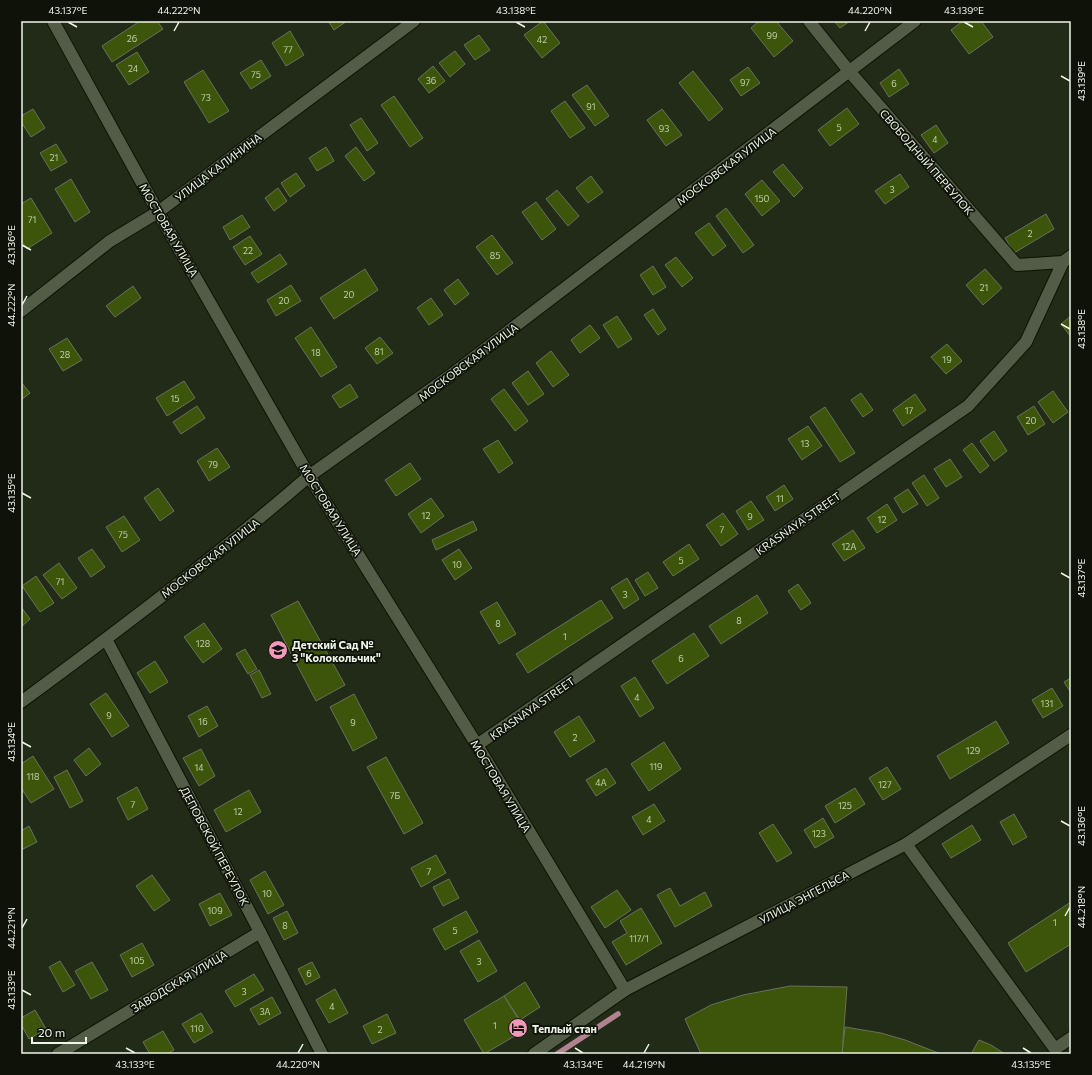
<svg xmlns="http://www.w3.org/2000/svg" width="1092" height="1075" viewBox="0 0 1092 1075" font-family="Commissioner,sans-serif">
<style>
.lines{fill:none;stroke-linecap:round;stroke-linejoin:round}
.stream{stroke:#b38290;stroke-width:5.5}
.building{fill:#3c550a;stroke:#68725c}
.minor-casing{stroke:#0c1303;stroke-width:14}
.tertiary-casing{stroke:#0c1303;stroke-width:14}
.secondary-casing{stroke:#0c1303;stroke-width:14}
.minor{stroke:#525c46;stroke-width:12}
.tertiary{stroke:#525c46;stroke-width:12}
.secondary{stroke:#525c46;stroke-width:12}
.ticks{fill:none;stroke:#eff5e8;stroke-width:1.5}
.labels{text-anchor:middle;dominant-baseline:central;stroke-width:3.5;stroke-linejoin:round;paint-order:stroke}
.number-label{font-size:9px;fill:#c2cdb0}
.street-label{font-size:11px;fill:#eff5e8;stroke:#0e1209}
.poi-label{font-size:11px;font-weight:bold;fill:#eff5e8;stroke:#0e1209;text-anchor:start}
.neatline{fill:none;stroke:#eff5e8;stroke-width:1.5}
.ticks-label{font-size:10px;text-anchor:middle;fill:#eff5e8}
</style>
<rect width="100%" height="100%" fill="#222b17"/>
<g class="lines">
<path class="stream" d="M557,1054L618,1014"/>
</g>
<g class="building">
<path d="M140,21H157L163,29L112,62L102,46Z"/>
<path d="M328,21H347L334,30Z"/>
<path d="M543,21L560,43L542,58L524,35Z"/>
<path d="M759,21H776L793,41L774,57L751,28Z"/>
<path d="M834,21H850L840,28Z"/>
<path d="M963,21H981L993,37L969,54L951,30Z"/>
<path d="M290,31L304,55L286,66L272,43Z"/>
<path d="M479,35L490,50L475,60L464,45Z"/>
<path d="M455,51L465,64L450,77L439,63Z"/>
<path d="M137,52L149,72L129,85L116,65Z"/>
<path d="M261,60L271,76L251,89L240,73Z"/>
<path d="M433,66L445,81L429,93L418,79Z"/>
<path d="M748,67L760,83L741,96L730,80Z"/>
<path d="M899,69L909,84L889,97L880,83Z"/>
<path d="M203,70L229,111L209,123L184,82Z"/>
<path d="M693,71L723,109L709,121L679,83Z"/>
<path d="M587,85L609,116L595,126L572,95Z"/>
<path d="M394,96L423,138L410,147L381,105Z"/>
<path d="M565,101L585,128L570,138L551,111Z"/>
<path d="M847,108L859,124L830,146L818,130Z"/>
<path d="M33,109L45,128L31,137L21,122V116Z"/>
<path d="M662,109L682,135L666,146L647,120Z"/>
<path d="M361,118L378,143L367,151L350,125Z"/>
<path d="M936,125L948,143L934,153L921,135Z"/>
<path d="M56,144L67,162L51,171L40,153Z"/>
<path d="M326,147L334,161L317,171L309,158Z"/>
<path d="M356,147L375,173L364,181L345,156Z"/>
<path d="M783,164L803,188L794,197L773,172Z"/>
<path d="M296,173L305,186L290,197L281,183Z"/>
<path d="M900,174L909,187L885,204L875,191Z"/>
<path d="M591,176L603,192L588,203L576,188Z"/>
<path d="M71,179L90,212L75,222L55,189Z"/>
<path d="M762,180L780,201L762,216L745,194Z"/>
<path d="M278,188L287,201L274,211L265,198Z"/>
<path d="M557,190L579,216L568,226L546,199Z"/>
<path d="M31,198L52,233L27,249L21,240V204Z"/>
<path d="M536,202L556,229L542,240L522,212Z"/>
<path d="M726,208L754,245L743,253L716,216Z"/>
<path d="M1046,214L1054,229L1014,253L1005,238Z"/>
<path d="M242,215L250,227L230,240L223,227Z"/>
<path d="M709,223L726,246L713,256L695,233Z"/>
<path d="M492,235L513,263L497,275L476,247Z"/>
<path d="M250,236L262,254L245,265L233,247Z"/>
<path d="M280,254L287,264L258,283L251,273Z"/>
<path d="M676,257L693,278L682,287L665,265Z"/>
<path d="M653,266L666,287L653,295L640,275Z"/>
<path d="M365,269L378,290L334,319L320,298Z"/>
<path d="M985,269L1002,288L983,305L966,285Z"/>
<path d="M458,279L469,294L455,305L444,290Z"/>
<path d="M291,285L301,301L276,316L267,300Z"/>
<path d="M133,286L141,298L115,317L106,306Z"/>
<path d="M431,298L443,315L429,325L417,308Z"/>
<path d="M653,309L666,329L658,335L644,315Z"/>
<path d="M617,316L632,339L618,348L603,325Z"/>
<path d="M1071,316V337L1061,324Z"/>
<path d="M590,325L600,338L580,353L571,340Z"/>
<path d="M311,327L337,367L321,377L295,338Z"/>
<path d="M380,337L393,353L377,364L365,348Z"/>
<path d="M67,338L82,360L63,371L49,349Z"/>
<path d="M947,344L962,361L946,374L931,357Z"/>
<path d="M551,351L569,375L553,387L536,363Z"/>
<path d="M528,371L544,394L528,405L512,383Z"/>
<path d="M184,381L195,398L167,416L156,398Z"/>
<path d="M21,382L30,393L21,400Z"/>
<path d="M350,384L358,397L340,408L332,396Z"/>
<path d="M504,389L528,421L515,431L491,399Z"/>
<path d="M1053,391L1068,412L1053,423L1038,402Z"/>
<path d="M861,393L873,410L863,417L851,400Z"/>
<path d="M915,394L926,410L903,426L893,410Z"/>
<path d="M197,406L205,418L181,434L173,422Z"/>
<path d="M1034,406L1045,424L1028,435L1017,417Z"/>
<path d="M825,407L855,453L840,462L810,417Z"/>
<path d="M808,426L822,446L802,460L788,439Z"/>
<path d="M994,431L1007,451L994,461L980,441Z"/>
<path d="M498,440L513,463L499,473L483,449Z"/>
<path d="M972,443L989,466L980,473L963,450Z"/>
<path d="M217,448L230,467L209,481L197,461Z"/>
<path d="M950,459L962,477L946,487L934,469Z"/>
<path d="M410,463L421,479L396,496L385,480Z"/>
<path d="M924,475L939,498L927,506L912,483Z"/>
<path d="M784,485L793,499L775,511L766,497Z"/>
<path d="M158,488L174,511L160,521L144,498Z"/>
<path d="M908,489L918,504L903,513L894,498Z"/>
<path d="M431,498L444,516L421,533L408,514Z"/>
<path d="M751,501L764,520L748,530L736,511Z"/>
<path d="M887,504L897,520L877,533L867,518Z"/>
<path d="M723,513L738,534L721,546L706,525Z"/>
<path d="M124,516L140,540L122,552L106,527Z"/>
<path d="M473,521L477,530L436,550L432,540Z"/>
<path d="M853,530L865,548L844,561L832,544Z"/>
<path d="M689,544L699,559L673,576L663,562Z"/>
<path d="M92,549L105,567L91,577L78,558Z"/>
<path d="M459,549L472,568L455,580L442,560Z"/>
<path d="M59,563L77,588L62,599L43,575Z"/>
<path d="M648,572L658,588L645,596L635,580Z"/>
<path d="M36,576L54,603L40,612L22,586Z"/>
<path d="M627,578L639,599L624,609L611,588Z"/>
<path d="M798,584L811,603L801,610L788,591Z"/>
<path d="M757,595L768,613L721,644L709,626Z"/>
<path d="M601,600L613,618L528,673L516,654Z"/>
<path d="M298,601L345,685L316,701L271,615Z"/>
<path d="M497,602L516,634L499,644L480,612Z"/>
<path d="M21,607L30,619L21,627Z"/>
<path d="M204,623L222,649L203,663L184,637Z"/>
<path d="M694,633L709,656L667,684L652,661Z"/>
<path d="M245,649L257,669L248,674L236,654Z"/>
<path d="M155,661L168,682L150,693L137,673Z"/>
<path d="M259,670L271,694L262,698L250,675Z"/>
<path d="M635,677L654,708L640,717L621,686Z"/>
<path d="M1071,678V693L1064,682Z"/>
<path d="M1052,688L1063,706L1043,718L1032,700Z"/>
<path d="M106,693L129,726L112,737L90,704Z"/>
<path d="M354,694L377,738L353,751L330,707Z"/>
<path d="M207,706L218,726L199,737L188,716Z"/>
<path d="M579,716L595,741L570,757L554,732Z"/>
<path d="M996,721L1009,743L950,779L937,756Z"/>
<path d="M664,742L681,769L649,791L631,764Z"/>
<path d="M89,748L101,764L86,776L74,760Z"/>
<path d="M201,749L215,776L199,786L183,758Z"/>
<path d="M33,756L54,789L31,803L21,788V764Z"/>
<path d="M386,757L423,823L404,834L367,767Z"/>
<path d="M887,767L901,789L883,800L869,778Z"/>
<path d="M606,768L616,783L596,796L586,780Z"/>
<path d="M67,770L83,801L70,808L54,777Z"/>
<path d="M137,787L148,809L128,820L117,798Z"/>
<path d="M855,788L865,804L835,823L825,806Z"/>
<path d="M249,790L261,812L226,832L214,810Z"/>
<path d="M654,804L665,821L643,835L632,817Z"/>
<path d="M1014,814L1027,837L1013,845L1000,822Z"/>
<path d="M823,818L834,837L815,848L804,830Z"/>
<path d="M773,824L792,853L777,862L759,833Z"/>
<path d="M972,825L981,840L951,858L942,844Z"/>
<path d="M29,826L37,842L21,850V831Z"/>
<path d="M436,855L446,873L421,887L411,868Z"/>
<path d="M265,871L284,905L268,914L250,880Z"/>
<path d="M152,875L170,900L154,911L136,886Z"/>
<path d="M449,879L459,898L443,906L433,887Z"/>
<path d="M670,888L680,906L705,892L712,906L675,927L657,895Z"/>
<path d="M617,890L631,910L605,928L591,907Z"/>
<path d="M220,893L232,915L210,926L199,904Z"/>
<path d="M1071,902V944L1026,972L1008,943Z"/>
<path d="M641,908L662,943L626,965L612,942L627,933L620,921Z"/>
<path d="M287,911L298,933L284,940L273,918Z"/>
<path d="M466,911L478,932L445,950L433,929Z"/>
<path d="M479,940L497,971L478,982L460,951Z"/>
<path d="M142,943L154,965L132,977L120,955Z"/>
<path d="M60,961L75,985L63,992L49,967Z"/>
<path d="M92,962L108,990L91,999L75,971Z"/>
<path d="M312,962L320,977L306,985L298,969Z"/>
<path d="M254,974L264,990L235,1007L225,991Z"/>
<path d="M525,982L540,1007L520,1020L504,996Z"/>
<path d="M790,986L847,987L842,1054H701L685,1019L711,1005L743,995Z"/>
<path d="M335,989L348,1013L329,1023L316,1000Z"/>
<path d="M504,996L525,1030L484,1054L464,1020Z"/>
<path d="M272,997L281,1013L259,1025L250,1009Z"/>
<path d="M35,1010L46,1029L29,1039L21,1024V1018Z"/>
<path d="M201,1013L213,1032L194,1043L182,1024Z"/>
<path d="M387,1014L396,1033L372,1044L363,1026Z"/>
<path d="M845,1027L881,1033L905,1040L941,1054H842Z"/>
<path d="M163,1031L174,1050L167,1054H150L143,1042Z"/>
<path d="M979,1040L991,1045L1005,1054H971Z"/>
</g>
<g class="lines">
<defs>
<g id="minor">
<path d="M809,21L849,71L1017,265L1063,262"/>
<path d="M21,311L110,241L158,212L414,21"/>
<path d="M309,476L451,375L915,21"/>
<path d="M106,639L260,932L322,1054"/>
<path d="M477,745L625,990"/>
<path d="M906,844L1055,1049L1071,1038"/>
<path d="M58,1054L260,932"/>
<path d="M534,1054L625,990L906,844L1071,735"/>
</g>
<path id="tertiary" d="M309,476L477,745L968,406L1026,342L1063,262L1071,256"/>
<path id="secondary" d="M21,702C119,630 217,556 309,476L158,212L53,21"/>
</defs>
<use href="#minor" class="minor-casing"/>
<use href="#tertiary" class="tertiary-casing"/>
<use href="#secondary" class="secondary-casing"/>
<use href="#minor" class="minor"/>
<use href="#tertiary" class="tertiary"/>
<use href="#secondary" class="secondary"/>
</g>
<path class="ticks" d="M68,22L77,27M516,22L525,27M964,22L973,27M174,31L179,22M865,31L870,22M1061,76L1070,81M22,245L31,250M22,305L27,296M1061,324L1070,329M22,493L31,498M1061,573L1070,578M22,742L31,747M1061,821L1070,826M1065,916L1070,907M22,928L27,919M22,990L31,995M126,1048L135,1053M575,1048L583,1053M1023,1048L1031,1053M298,1053L303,1044M644,1053L649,1044"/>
<defs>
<symbol id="school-disc" viewBox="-11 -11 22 22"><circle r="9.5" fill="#f09ab7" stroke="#0e1209"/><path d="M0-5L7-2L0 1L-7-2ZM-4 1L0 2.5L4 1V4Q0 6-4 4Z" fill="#111"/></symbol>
<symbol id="hotel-disc" viewBox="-11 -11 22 22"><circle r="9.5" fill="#f09ab7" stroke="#0e1209"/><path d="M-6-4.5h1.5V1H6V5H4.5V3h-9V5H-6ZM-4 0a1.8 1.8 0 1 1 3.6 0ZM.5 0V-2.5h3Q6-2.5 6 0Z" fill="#111"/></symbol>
</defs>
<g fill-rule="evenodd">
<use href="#school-disc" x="267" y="639" width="22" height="22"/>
<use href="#hotel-disc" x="507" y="1017" width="22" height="22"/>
</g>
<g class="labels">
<g class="number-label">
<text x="772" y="35">99</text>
<text x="132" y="38">26</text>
<text x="542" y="39">42</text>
<text x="288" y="49">77</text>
<text x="133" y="68">24</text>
<text x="256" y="74">75</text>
<text x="431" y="80">36</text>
<text x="745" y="82">97</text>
<text x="894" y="83">6</text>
<text x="206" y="97">73</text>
<text x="591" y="106">91</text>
<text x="839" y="127">5</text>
<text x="664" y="128">93</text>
<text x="935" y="139">4</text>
<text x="54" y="157">21</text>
<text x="892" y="189">3</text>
<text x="762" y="198">150</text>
<text x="32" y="219">71</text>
<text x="1030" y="233">2</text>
<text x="248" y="250">22</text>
<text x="495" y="255">85</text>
<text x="984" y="287">21</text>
<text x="349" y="294">20</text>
<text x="284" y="300">20</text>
<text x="379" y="351">81</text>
<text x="316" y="352">18</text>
<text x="65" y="354">28</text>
<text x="947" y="359">19</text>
<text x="175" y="398">15</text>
<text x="909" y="410">17</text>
<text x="1031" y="420">20</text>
<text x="805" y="443">13</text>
<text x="213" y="464">79</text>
<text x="780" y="498">11</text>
<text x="426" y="515">12</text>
<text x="750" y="516">9</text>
<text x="882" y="519">12</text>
<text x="722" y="529">7</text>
<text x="123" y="534">75</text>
<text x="849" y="546">12А</text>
<text x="681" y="560">5</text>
<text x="457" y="564">10</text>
<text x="60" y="581">71</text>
<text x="625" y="594">3</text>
<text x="739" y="620">8</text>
<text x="498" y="623">8</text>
<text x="565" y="636">1</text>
<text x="203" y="643">128</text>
<text x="681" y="658">6</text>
<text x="637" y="697">4</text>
<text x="1047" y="703">131</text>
<text x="109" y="715">9</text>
<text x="203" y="721">16</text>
<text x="353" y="722">9</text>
<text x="575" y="737">2</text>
<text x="973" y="750">129</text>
<text x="656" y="766">119</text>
<text x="199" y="767">14</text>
<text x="33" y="776">118</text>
<text x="601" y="782">4А</text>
<text x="885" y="784">127</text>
<text x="395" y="795">7Б</text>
<text x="133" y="804">7</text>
<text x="845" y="805">125</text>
<text x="238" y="811">12</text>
<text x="649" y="819">4</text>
<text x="819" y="833">123</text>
<text x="429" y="871">7</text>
<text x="267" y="893">10</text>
<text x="215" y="910">109</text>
<text x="1055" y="922">1</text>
<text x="285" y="925">8</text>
<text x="455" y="930">5</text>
<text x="639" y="938">117/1</text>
<text x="137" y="960">105</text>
<text x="479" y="961">3</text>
<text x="309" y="973">6</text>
<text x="244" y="991">3</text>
<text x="332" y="1006">4</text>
<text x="265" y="1011">3А</text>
<text x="495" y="1025">1</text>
<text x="197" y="1028">110</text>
<text x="380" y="1029">2</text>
</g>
<g class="street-label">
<text transform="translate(927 162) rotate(49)">СВОБОДНЫЙ ПЕРЕУЛОК</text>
<text transform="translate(726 166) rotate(-37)">МОСКОВСКАЯ УЛИЦА</text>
<text transform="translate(218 167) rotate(-37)">УЛИЦА КАЛИНИНА</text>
<text transform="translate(169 230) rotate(60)">МОСТОВАЯ УЛИЦА</text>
<text transform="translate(468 362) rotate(-37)">МОСКОВСКАЯ УЛИЦА</text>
<text transform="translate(331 510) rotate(58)">МОСТОВАЯ УЛИЦА</text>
<text transform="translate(798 523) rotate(-35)">KRASNAYA STREET</text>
<text transform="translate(210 558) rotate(-38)">МОСКОВСКАЯ УЛИЦА</text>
<text transform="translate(532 708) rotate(-35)">KRASNAYA STREET</text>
<text transform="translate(501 786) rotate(59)">МОСТОВАЯ УЛИЦА</text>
<text transform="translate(215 846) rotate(62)">ДЕПОВСКОЙ ПЕРЕУЛОК</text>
<text transform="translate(804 897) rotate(-28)">УЛИЦА ЭНГЕЛЬСА</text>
<text transform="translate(179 981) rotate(-31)">ЗАВОДСКАЯ УЛИЦА</text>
</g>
<g class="poi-label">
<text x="292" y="644">Детский Сад №<tspan x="292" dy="13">3 "Колокольчик"</tspan></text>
<text x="532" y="1028">Теплый стан</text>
</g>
</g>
<rect width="1092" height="1075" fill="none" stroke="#0e1209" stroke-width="44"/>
<path d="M32 1037v6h54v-6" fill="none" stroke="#eff5e8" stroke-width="2"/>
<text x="38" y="1037" font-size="12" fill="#eff5e8" stroke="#0e1209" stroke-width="3" paint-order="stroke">20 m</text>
<rect x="22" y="22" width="1048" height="1031" class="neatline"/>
<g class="ticks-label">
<text x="68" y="14">43.137°E</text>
<text x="179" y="14">44.222°N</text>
<text x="516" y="14">43.138°E</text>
<text x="870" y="14">44.220°N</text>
<text x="964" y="14">43.139°E</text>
<text transform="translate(1081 81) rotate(-90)" y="4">43.139°E</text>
<text transform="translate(11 245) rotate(-90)" y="4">43.136°E</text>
<text transform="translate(11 305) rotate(-90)" y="4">44.222°N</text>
<text transform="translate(1081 329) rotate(-90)" y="4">43.138°E</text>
<text transform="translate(11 493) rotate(-90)" y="4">43.135°E</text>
<text transform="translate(1081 578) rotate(-90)" y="4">43.137°E</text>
<text transform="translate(11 742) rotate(-90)" y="4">43.134°E</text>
<text transform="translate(1081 826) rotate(-90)" y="4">43.136°E</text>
<text transform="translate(1081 907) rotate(-90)" y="4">44.218°N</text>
<text transform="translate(11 928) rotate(-90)" y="4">44.221°N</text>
<text transform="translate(11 990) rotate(-90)" y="4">43.133°E</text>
<text x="135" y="1068">43.133°E</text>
<text x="298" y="1068">44.220°N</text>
<text x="583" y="1068">43.134°E</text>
<text x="644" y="1068">44.219°N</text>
<text x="1031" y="1068">43.135°E</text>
</g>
</svg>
